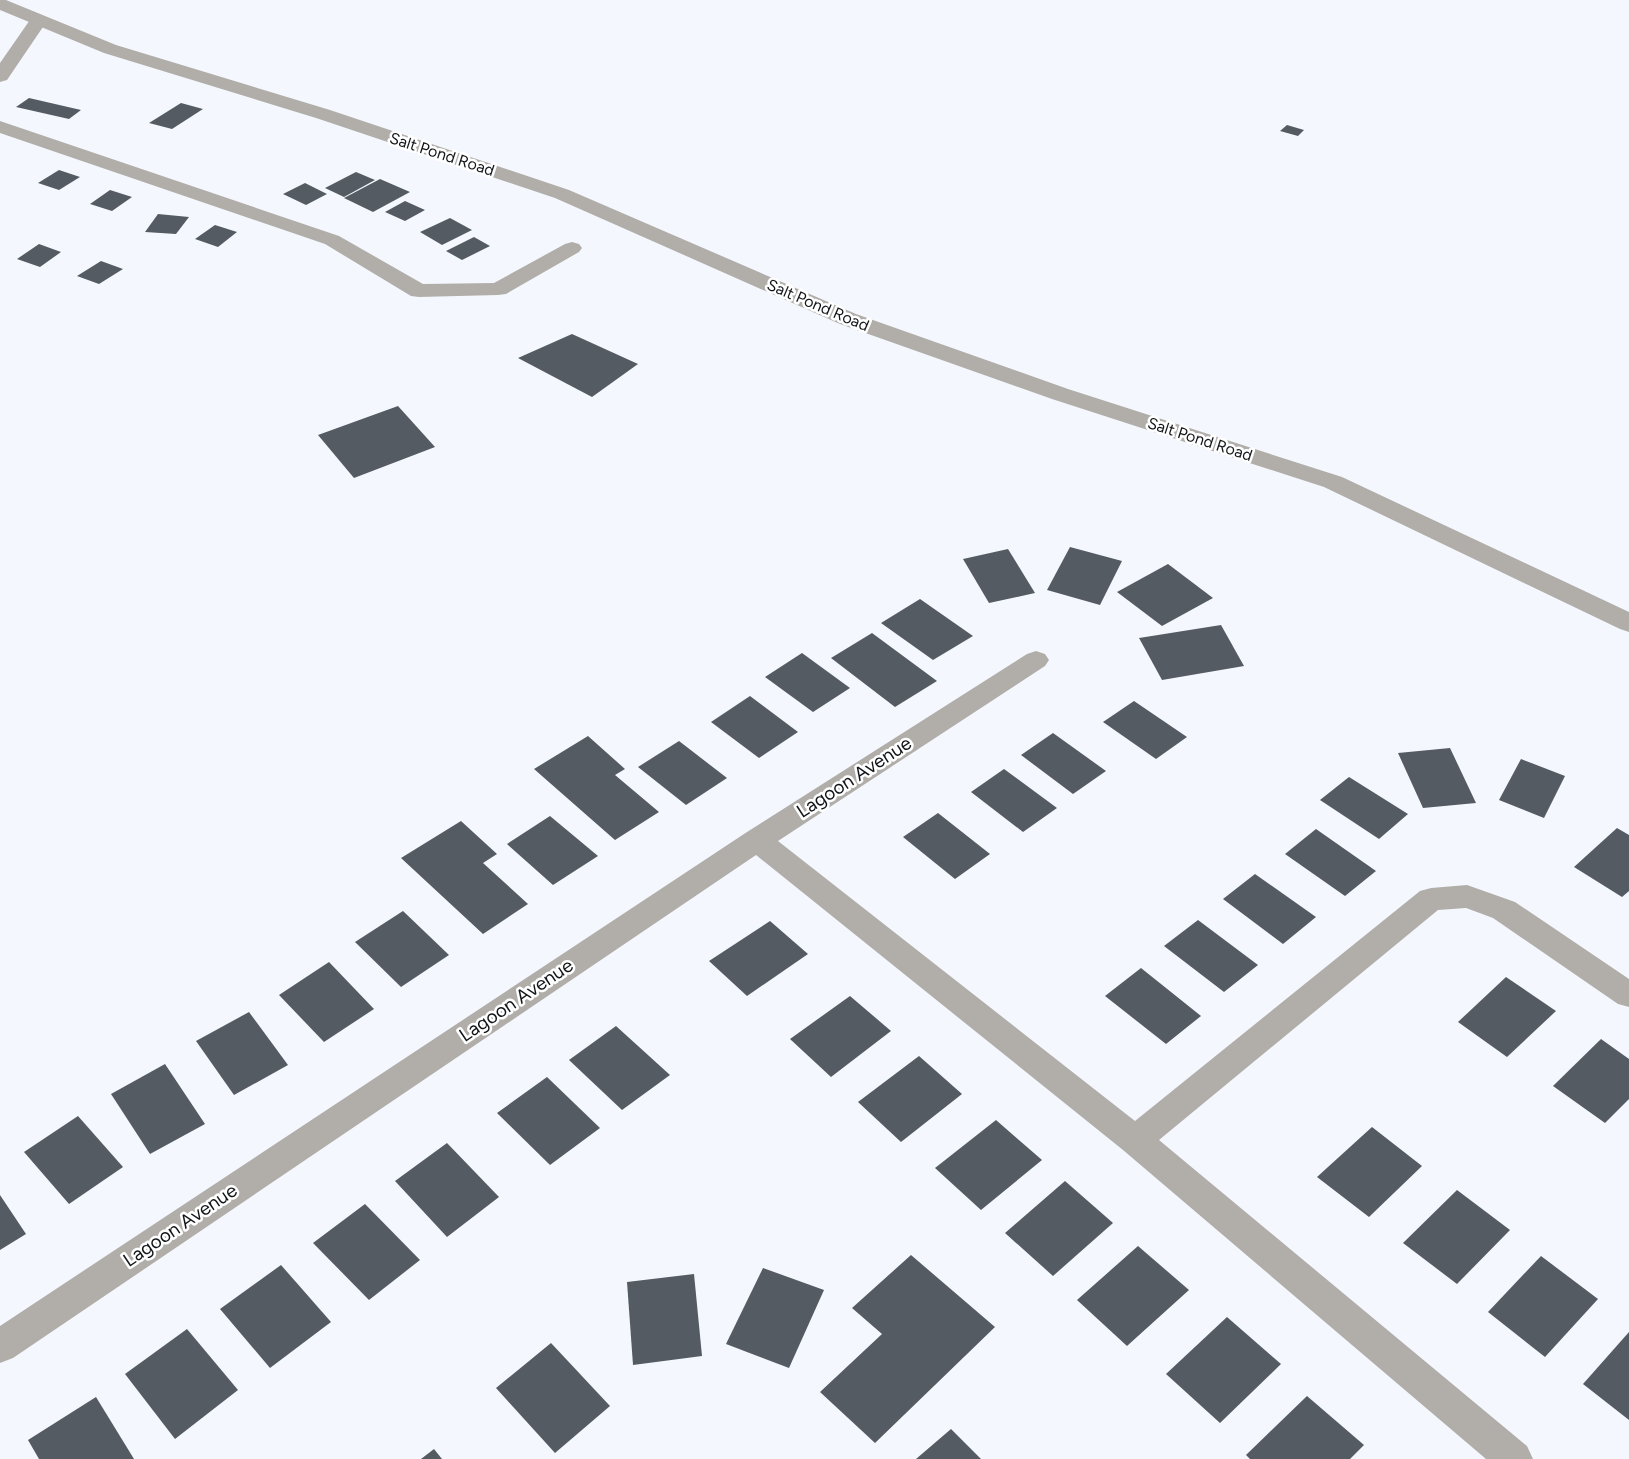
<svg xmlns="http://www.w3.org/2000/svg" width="1629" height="1459" viewBox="0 0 1629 1459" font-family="Figtree,sans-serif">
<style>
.building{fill:#555b63}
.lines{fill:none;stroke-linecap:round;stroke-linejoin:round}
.minor{fill:#b1aeaa;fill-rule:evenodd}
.tertiary{fill:#b1aeaa;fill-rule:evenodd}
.labels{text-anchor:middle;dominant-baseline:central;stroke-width:5;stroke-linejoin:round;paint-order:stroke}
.far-street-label{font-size:16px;fill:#121518;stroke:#fff}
.street-label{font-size:19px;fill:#121518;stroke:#fff}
</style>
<rect width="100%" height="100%" fill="#f4f8fe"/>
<g class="building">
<path d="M29,98L81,110L69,119L16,107Z"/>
<path d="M181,103L203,109L172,129L149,123Z"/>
<path d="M1287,125L1304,130L1298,136L1280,131Z"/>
<path d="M59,170L80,177L59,190L38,183Z"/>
<path d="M356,172L375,180L344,197L325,188Z"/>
<path d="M380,179L410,192L373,212L344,198Z"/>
<path d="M305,183L327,194L306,205L283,194Z"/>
<path d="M110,190L132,197L112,211L90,204Z"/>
<path d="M405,201L425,210L405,221L385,212Z"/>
<path d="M158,214L189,217L176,234L145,232Z"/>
<path d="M450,218L472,230L442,245L420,232Z"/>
<path d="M215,225L237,232L218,247L195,239Z"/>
<path d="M474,237L490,246L462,260L446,251Z"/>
<path d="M39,244L61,252L40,267L17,259Z"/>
<path d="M101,261L123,269L99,284L77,276Z"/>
<path d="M572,334L638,364L592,397L518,358Z"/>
<path d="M398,406L435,447L354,478L318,435Z"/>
<path d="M1070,547L1122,561L1100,605L1047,590Z"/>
<path d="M1008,549L1035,593L989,603L963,559Z"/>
<path d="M1168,564L1213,598L1162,626L1117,592Z"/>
<path d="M920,599L973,636L933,660L881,623Z"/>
<path d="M1221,625L1244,666L1162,680L1139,638Z"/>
<path d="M872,633L937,681L895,707L831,658Z"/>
<path d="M802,653L850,688L813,712L765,677Z"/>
<path d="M750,696L798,732L759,758L711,722Z"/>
<path d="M1134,701L1187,737L1156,759L1103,722Z"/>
<path d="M1053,733L1106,771L1073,794L1021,755Z"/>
<path d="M588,736L625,769L615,775L659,812L615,840L534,769Z"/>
<path d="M679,741L727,778L686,805L638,767Z"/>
<path d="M1450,748L1476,803L1423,808L1398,753Z"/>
<path d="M1521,759L1565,776L1544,818L1499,800Z"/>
<path d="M1004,769L1057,808L1023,832L971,792Z"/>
<path d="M1349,777L1408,814L1379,839L1320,800Z"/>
<path d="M938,813L990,854L955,879L903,837Z"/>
<path d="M550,816L598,856L553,885L507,844Z"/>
<path d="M461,821L497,854L483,863L528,904L483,934L401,858Z"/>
<path d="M1617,828L1629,835V891L1622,897L1574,867Z"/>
<path d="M1316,829L1376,871L1345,896L1285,854Z"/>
<path d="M1255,874L1316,917L1283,944L1223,899Z"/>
<path d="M403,911L449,955L401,987L355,942Z"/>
<path d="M1198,920L1258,965L1224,992L1164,946Z"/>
<path d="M770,921L808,954L747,996L709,961Z"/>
<path d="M329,962L374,1009L324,1042L279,995Z"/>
<path d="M1141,968L1201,1016L1166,1044L1105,996Z"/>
<path d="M1506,977L1556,1011L1507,1057L1458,1022Z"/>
<path d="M850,996L891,1031L831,1077L790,1039Z"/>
<path d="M249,1012L288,1065L234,1095L196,1041Z"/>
<path d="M616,1026L670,1075L622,1110L569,1060Z"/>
<path d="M1601,1039L1629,1059V1099L1605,1123L1553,1086Z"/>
<path d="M919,1056L962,1094L901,1142L858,1102Z"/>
<path d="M165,1064L205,1124L150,1154L111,1094Z"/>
<path d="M547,1077L600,1128L550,1165L497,1113Z"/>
<path d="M78,1116L123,1167L69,1204L24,1152Z"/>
<path d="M996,1120L1042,1160L981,1210L935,1168Z"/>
<path d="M1372,1127L1422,1166L1369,1217L1317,1177Z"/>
<path d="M447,1143L499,1197L447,1237L395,1181Z"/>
<path d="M1065,1181L1113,1223L1053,1276L1005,1233Z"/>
<path d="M1457,1190L1510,1230L1457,1284L1403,1243Z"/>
<path d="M0,1195L26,1234L0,1250Z"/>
<path d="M365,1204L420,1260L369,1300L313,1243Z"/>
<path d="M1138,1246L1189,1290L1127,1346L1077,1300Z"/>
<path d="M911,1255L995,1327L875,1443L820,1392L882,1334L852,1308Z"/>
<path d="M1541,1256L1598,1299L1545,1357L1488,1312Z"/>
<path d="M281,1265L331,1322L270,1368L220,1309Z"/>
<path d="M763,1268L824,1290L789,1368L726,1344Z"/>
<path d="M694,1274L702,1356L633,1365L627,1282Z"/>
<path d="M1227,1317L1281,1364L1220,1423L1166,1374Z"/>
<path d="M187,1329L238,1390L175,1439L125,1374Z"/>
<path d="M1629,1332V1420L1583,1384Z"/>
<path d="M551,1343L610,1406L555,1453L496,1388Z"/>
<path d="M1307,1396L1364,1445L1350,1459H1250L1246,1455Z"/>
<path d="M96,1397L134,1459H39L28,1440Z"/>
<path d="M951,1429L981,1459H916Z"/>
<path d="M434,1449L442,1459H421Z"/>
</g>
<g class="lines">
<g class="minor">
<path d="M38,16L44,17L47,21L7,80L0,82V63L32,17Z"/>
<path d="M0,121L339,236L423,284L494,283L565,244L572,242L579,244L582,248L579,252L506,294L498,295L419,297L411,296L325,244L0,133Z"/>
<path d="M1036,651L1045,654L1049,660L1045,666L778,841L1135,1121L1420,891L1431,888L1467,885L1515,902L1629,979V1007L1618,1004L1493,918L1466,908L1438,910L1159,1140L1527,1446L1533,1459H1486L1123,1150L756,855L13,1358L0,1363V1326L747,832L1027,654Z"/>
</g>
<path class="tertiary" d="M0,0H6L116,45L330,110L569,190L856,314L1068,389L1342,477L1629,612V632L1620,629L1324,487L1052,399L840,324L555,198L316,118L104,53L0,10Z"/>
</g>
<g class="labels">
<g class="far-street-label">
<text transform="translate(442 154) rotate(18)">Salt Pond Road</text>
<text transform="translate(818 305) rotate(23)">Salt Pond Road</text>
<text transform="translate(1200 439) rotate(18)">Salt Pond Road</text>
</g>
<g class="street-label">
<text transform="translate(854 777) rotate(-33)">Lagoon Avenue</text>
<text transform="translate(516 1000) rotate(-34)">Lagoon Avenue</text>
<text transform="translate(180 1225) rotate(-34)">Lagoon Avenue</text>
</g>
</g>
</svg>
